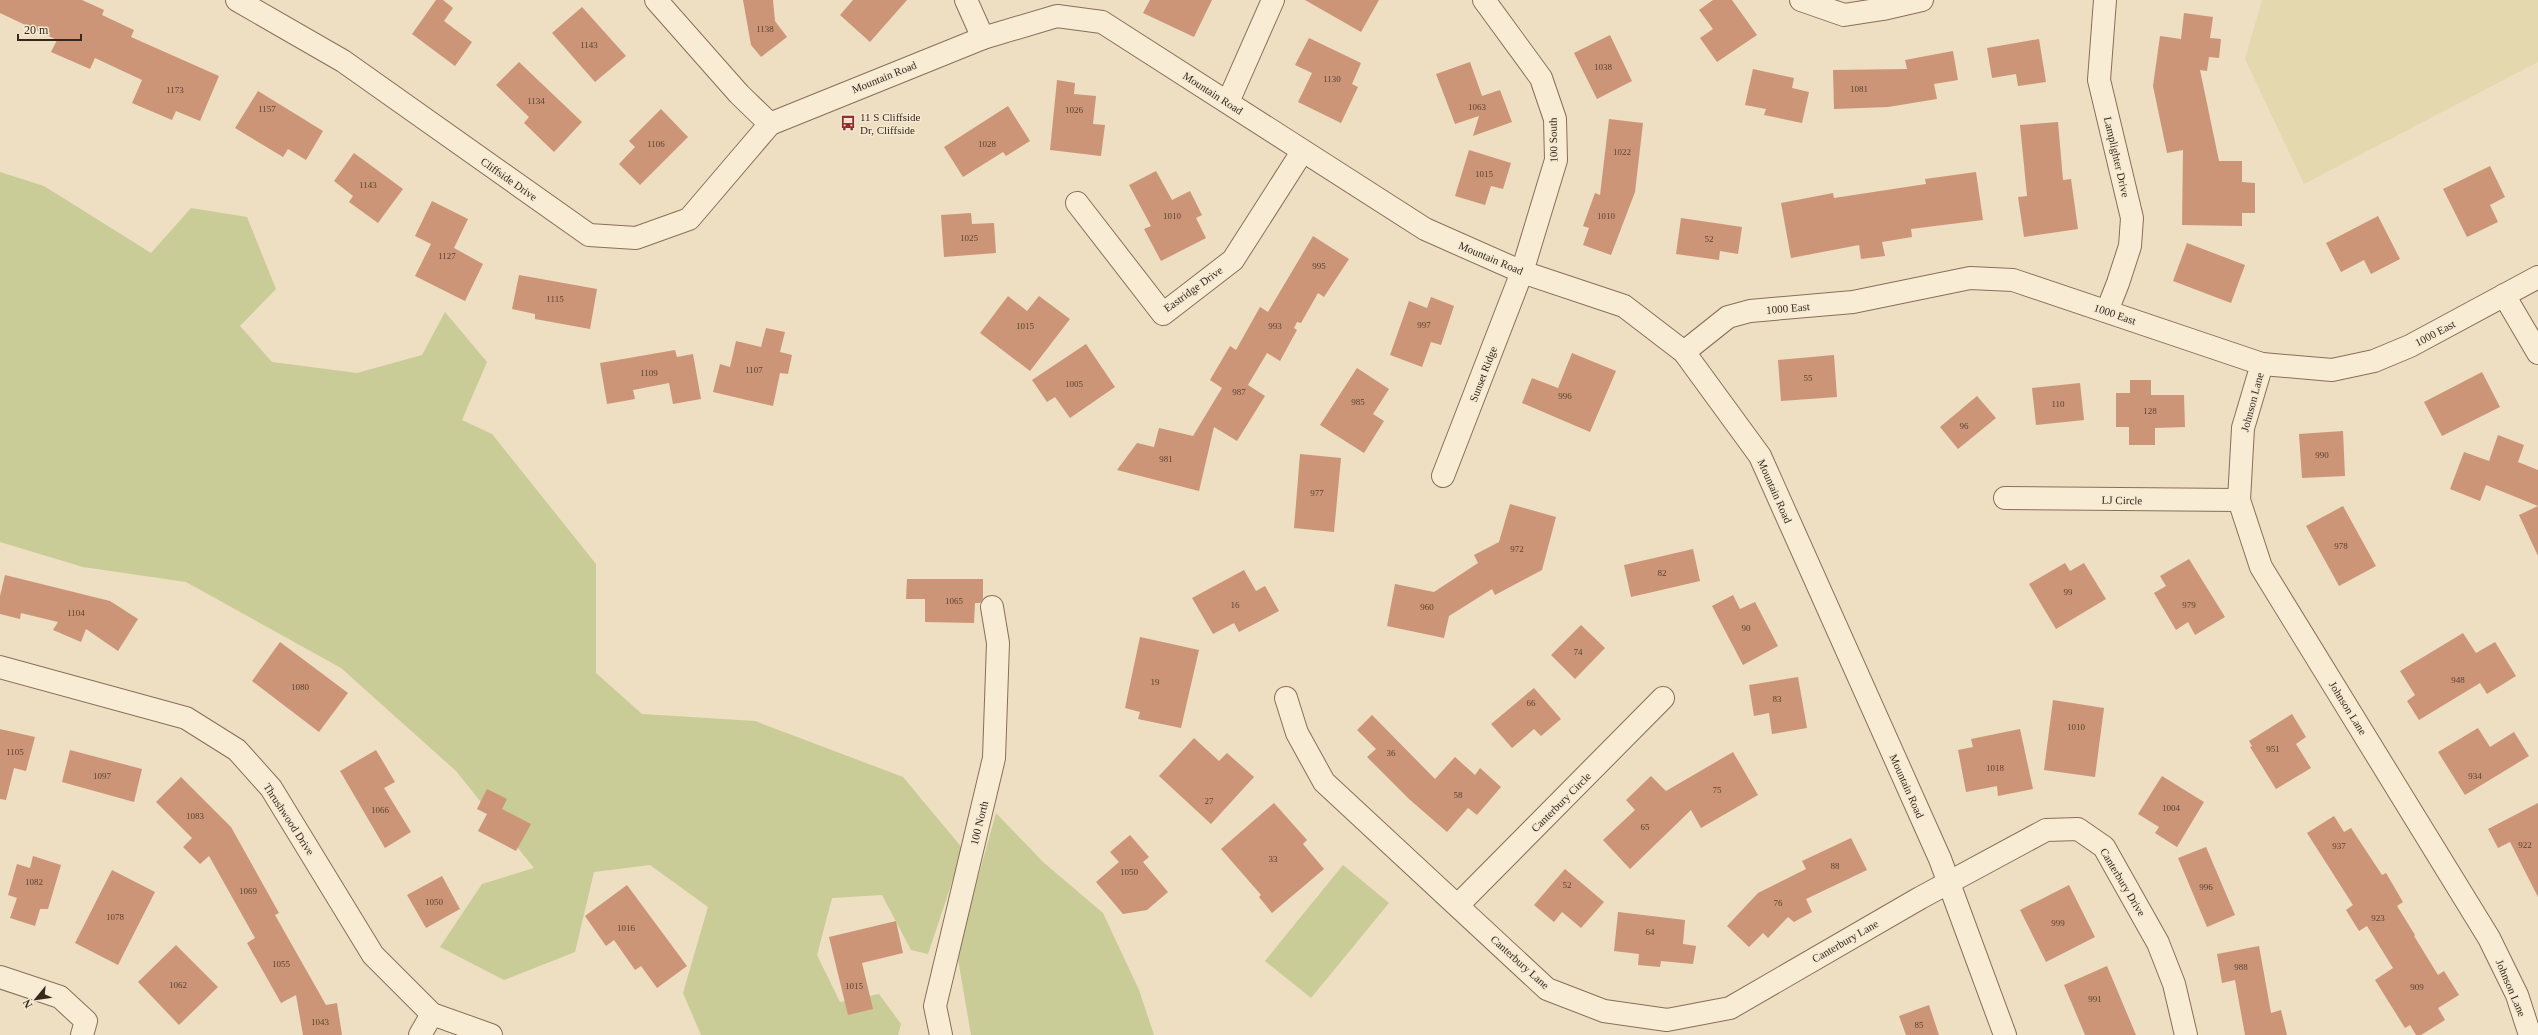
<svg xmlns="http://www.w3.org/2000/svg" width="2538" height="1035" viewBox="0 0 2538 1035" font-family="Georgia,serif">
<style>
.farmland{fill:#e4d8af}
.green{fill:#c9cc96}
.building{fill:#cc9577}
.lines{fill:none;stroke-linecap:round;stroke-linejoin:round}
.minor-casing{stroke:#886f59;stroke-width:24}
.minor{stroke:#f9ecd5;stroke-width:22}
.labels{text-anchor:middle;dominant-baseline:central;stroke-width:3;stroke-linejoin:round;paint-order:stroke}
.number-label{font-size:9px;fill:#5c4334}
.street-label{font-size:11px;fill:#37281d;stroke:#f5e9d1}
.poi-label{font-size:11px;fill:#37281d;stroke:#f5e9d1;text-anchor:start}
</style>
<rect width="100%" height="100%" fill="#eedec2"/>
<path class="farmland" d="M2262,0H2538V62L2304,184L2245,59Z"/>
<g class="green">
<path d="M0,172L44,186L151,253L191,208L247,217L276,289L240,326L272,362L357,373L422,355L445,312L487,362L462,420L492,434L596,564V673L642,714L755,721L903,777L963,849L928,954L911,950L882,895L832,898L817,955L840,1002L879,994L901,1024L898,1035H701L683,993L708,907L650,865L594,872L575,952L504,980L440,947L482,884L534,868L456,771L341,668L186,582L83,567L0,542Z"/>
<path d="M996,813L1043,862L1103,913L1139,990L1154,1035H971L957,953Z"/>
<path d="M1343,865L1389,903L1311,998L1265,961Z"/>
</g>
<g class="building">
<path d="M0,0H82L104,10L102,15L134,30L131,37L219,76L200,121L176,111L172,120L132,103L142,80L95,58L90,69L51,52L57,40L0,13Z"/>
<path d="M436,0H443L453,8L444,21L472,42L455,66L412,34Z"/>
<path d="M743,0H773L775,21L787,37L761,57L751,45Z"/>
<path d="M853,0H907L870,42L840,15Z"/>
<path d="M1150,0H1212L1194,37L1143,13Z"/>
<path d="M1305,0H1379L1361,32Z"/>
<path d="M1713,0H1732L1757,35L1717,62L1700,38L1713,29L1699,10Z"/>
<path d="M582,7L626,56L595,82L552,33Z"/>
<path d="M2184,13L2213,17L2210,38L2221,39L2219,58L2209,57L2207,71L2200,70L2219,161H2242V182L2255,183V213H2242V226L2182,225L2183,150L2167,153L2153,86L2160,36L2181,39Z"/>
<path d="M1610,35L1632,81L1597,99L1574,53Z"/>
<path d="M1309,38L1361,63L1352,84L1358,87L1341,123L1298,102L1312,73L1295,65Z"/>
<path d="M2039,39L2046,82L2018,86L2016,74L1992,78L1987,48Z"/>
<path d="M1953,51L1958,80L1934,84L1937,99L1888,107L1834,109L1833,70L1907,69L1905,60Z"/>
<path d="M519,62L582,122L554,152L524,123L529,117L496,85Z"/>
<path d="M1470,62L1482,96L1500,90L1512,122L1473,136L1479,116L1455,124L1436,74Z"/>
<path d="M1753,69L1794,78L1792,88L1809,92L1802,123L1764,115L1766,109L1745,105Z"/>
<path d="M1057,80L1075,83L1074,94L1096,96L1093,124L1105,125L1101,156L1050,150Z"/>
<path d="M258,91L323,131L306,160L288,149L283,157L235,128Z"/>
<path d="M1008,106L1030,141L1006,156L1003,152L963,177L944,147Z"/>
<path d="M661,109L688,137L640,185L619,164L635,147L629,141Z"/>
<path d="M1609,119L1643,123L1635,192L1611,255L1583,245L1589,228L1583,226L1595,193L1600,195Z"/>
<path d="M2058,122L2063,180L2071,179L2078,229L2024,237L2018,197L2027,196L2020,125Z"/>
<path d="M1469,150L1511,163L1503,189L1491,186L1485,205L1455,196Z"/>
<path d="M354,153L403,189L378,223L349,202L353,196L334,181Z"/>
<path d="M2490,166L2505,197L2490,205L2498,222L2467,237L2443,189Z"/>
<path d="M1156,171L1172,200L1190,191L1202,215L1196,218L1206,238L1161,261L1144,229L1151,226L1129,185Z"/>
<path d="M1976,172L1983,220L1911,229L1912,237L1882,242L1885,256L1861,259L1859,245L1791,258L1781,203L1833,193L1834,198L1926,184L1925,179Z"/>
<path d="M432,201L468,219L454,248L483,264L465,301L415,276L431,244L415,236Z"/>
<path d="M971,213L972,224L994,223L996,253L944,257L941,215Z"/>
<path d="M2378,216L2400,259L2371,274L2364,260L2341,272L2326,243Z"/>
<path d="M1681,218L1742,227L1738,254L1720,251L1719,260L1676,254Z"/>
<path d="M1313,236L1349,259L1324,297L1318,293L1301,323L1297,322L1294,328L1297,330L1280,361L1267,353L1248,385L1265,396L1237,441L1214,427L1199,491L1117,470L1137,443L1154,447L1159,428L1193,436L1222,388L1210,380L1230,346L1236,350L1260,307L1268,312Z"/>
<path d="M2187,243L2245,265L2231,303L2173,281Z"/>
<path d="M519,275L597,289L590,329L535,319V314L512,309Z"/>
<path d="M1008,296L1027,311L1039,296L1070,319L1030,371L980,333Z"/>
<path d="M1431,297L1454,306L1441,345L1431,342L1422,367L1390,355L1409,301L1427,308Z"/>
<path d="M766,328L785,332L780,352L792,355L788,374L780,373L773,406L713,392L720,364L730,367L736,341L761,347Z"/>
<path d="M1086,344L1115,387L1070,418L1055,397L1047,402L1032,380Z"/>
<path d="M675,350L677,357L693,354L701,399L673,404L669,383L633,390L635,399L607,404L600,363Z"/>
<path d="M1572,353L1616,371L1590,432L1522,403L1532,378L1558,388Z"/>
<path d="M1834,355L1837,397L1781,401L1778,360Z"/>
<path d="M1357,368L1389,389L1373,414L1384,421L1364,453L1320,425Z"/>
<path d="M2482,372L2500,407L2442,436L2424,402Z"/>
<path d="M2130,380H2151V395H2184L2185,427L2155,428V445H2129V427H2116V393H2130Z"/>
<path d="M2080,383L2084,420L2036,425L2032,388Z"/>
<path d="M1977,396L1996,418L1958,449L1940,427Z"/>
<path d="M2343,431L2345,476L2302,478L2299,434Z"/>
<path d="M2498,435L2524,445L2518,462L2538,470V506L2486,485L2480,501L2450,489L2464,452L2489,461Z"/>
<path d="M1300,454L1341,458L1334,532L1294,528Z"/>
<path d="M1510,504L1556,517L1542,570L1495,595L1492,589L1449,616L1444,638L1387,626L1395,584L1434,592L1478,563L1474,555L1499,542Z"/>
<path d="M2343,506L2376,566L2339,586L2306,526Z"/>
<path d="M2538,506V556L2519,515Z"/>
<path d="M1693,549L1700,581L1631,597L1624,565Z"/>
<path d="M2189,559L2225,617L2195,635L2188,622L2176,630L2154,593L2166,586L2160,576Z"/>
<path d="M2065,563L2070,571L2084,563L2106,599L2056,629L2029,584Z"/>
<path d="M1244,570L1256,591L1265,586L1279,611L1239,632L1234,623L1213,634L1192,598Z"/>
<path d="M5,575L110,601L138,619L118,651L86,629L81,642L53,630L58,622L21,613L20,619L0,614V596Z"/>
<path d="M907,579H983V599L980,603H975L974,623L925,622V599H906Z"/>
<path d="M1733,595L1740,609L1755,602L1778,646L1743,665L1712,606Z"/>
<path d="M1581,625L1605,648L1575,679L1551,655Z"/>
<path d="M2463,633L2476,653L2495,642L2516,676L2487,694L2480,683L2419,720L2407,701L2415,695L2400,671Z"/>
<path d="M1140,637L1199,650L1181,728L1138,719L1140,712L1125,708Z"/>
<path d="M280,642L348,693L319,732L252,681Z"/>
<path d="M1798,677L1807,728L1772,734L1769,713L1754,716L1749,685Z"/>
<path d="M1534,688L1561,719L1541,736L1534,729L1512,748L1491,724Z"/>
<path d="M2053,700L2104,708L2095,777L2044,770Z"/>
<path d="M2292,714L2306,737L2296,744L2311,768L2276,789L2250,747L2252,746L2249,741Z"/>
<path d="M1372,715L1435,779L1455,757L1475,775L1480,768L1501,787L1477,815L1468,808L1447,832L1409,799L1367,757L1376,749L1357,730Z"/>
<path d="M2478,728L2490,747L2514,732L2529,756L2465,795L2438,752Z"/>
<path d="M0,729L35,737L26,771L14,768L6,800L0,799Z"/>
<path d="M2020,729L2033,789L1998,796L1997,786L1966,792L1958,750L1973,747L1971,739Z"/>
<path d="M1194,738L1219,761L1227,753L1254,777L1211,824L1159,776Z"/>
<path d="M70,750L142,769L134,802L62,782Z"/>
<path d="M376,750L395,782L384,788L411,832L385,848L340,771Z"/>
<path d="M1733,752L1758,795L1701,828L1691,810L1630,869L1603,840L1635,810L1626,800L1651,776L1666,791Z"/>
<path d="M2162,776L2204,802L2177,847L2155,833L2159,827L2138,814Z"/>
<path d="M181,777L231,827L279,913L275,915L326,1005L337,1003L342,1035H303L296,995L281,1003L247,943L255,938L209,856L200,864L183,847L192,838L156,802Z"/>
<path d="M487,789L507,799L502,809L531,824L516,851L478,831L487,814L477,809Z"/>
<path d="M1274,803L1307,840L1303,844L1324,869L1272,913L1259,897L1261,895L1221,849Z"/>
<path d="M2538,803V897L2510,842L2498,848L2488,829Z"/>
<path d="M2334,816L2344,832L2351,828L2382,875L2386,873L2403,902L2397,906L2415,935L2414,936L2438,975L2444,971L2459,995L2438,1008L2445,1020L2421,1035H2416L2410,1025L2405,1028L2375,980L2393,968L2367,926L2359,931L2346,910L2353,905L2307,833Z"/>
<path d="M1130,835L1149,857L1143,862L1168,892L1147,910L1123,914L1096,882L1119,862L1110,852Z"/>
<path d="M1851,838L1867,870L1806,899L1812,912L1794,922L1788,917L1768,938L1763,933L1749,947L1727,926L1758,893L1806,869L1802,861Z"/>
<path d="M2206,847L2235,915L2207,927L2178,858Z"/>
<path d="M33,856L61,865L48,909H40L35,926L10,918L17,898L8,895L17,864L30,868Z"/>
<path d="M1565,869L1604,902L1581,928L1562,912L1554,922L1534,905Z"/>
<path d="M112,870L155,892L118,965L75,943Z"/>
<path d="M442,876L460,909L426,928L407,895Z"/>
<path d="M627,885L687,966L657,988L641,966L635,970L614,940L606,946L585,916Z"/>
<path d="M2069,885L2095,937L2046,962L2020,910Z"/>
<path d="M1618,912L1685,920L1683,944L1696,946L1693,964L1661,961L1660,967L1638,965L1639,954L1614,951Z"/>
<path d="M896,921L903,953L862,963L873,1009L848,1015L829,937Z"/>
<path d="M176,945L218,987L179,1025L138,982Z"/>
<path d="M2259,946L2271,1013L2281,1010L2287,1035H2245L2235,980L2222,983L2217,954Z"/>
<path d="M2107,966L2136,1035H2085L2064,985Z"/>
<path d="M1929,1005L1939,1035H1906L1899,1016Z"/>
</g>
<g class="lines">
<defs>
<g id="minor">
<path d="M237,0L343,61L589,235L636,238L689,219L770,124L983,38L1057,16L1102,22L1425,229L1522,272L1624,306L1684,352L1760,456L1940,859L2005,1035"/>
<path d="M656,0L739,94L770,124"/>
<path d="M966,0L983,38"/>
<path d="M1801,0L1844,15L1883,9L1922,0"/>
<path d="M2105,0L2099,80L2132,218L2130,246L2118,283L2107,311"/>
<path d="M1228,102L1273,0"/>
<path d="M1077,203L1163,314L1233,260L1302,152"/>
<path d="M2504,295L2538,353"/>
<path d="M1684,352L1728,317L1750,311L1853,302L1970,278L2013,280L2262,364L2332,370L2374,361L2410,346L2538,277"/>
<path d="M2262,364L2243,428L2239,500L2261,567L2489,938L2517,995L2530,1035"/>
<path d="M1443,476L1522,272L1556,160L1555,119L1541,78L1484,0"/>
<path d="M2005,498L2239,500"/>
<path d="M0,667L186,718L237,750L271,788L373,955L432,1014L491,1035"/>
<path d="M1286,698L1297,733L1324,782L1547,989L1604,1011L1667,1020L1730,1008L1920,898L2046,830L2078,829L2104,847L2158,943L2174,984L2186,1035"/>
<path d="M1458,905L1663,698"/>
<path d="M0,977L60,997L86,1021L82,1035"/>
<path d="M420,1035L432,1014"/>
<path d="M941,1035L935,1006L994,758L998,643L992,607"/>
</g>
</defs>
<use href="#minor" class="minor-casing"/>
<use href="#minor" class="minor"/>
</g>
<defs>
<symbol id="bus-bare" viewBox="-9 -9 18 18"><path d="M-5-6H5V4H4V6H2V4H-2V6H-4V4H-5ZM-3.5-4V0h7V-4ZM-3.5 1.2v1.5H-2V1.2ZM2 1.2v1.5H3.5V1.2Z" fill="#972931" stroke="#f5e9d1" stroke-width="2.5" paint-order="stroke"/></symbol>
</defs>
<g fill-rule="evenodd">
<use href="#bus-bare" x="837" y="112" width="22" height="22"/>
</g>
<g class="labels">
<g class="number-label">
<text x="765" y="29">1138</text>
<text x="589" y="45">1143</text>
<text x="1603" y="67">1038</text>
<text x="1332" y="79">1130</text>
<text x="1859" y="89">1081</text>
<text x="175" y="90">1173</text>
<text x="536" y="101">1134</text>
<text x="1477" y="107">1063</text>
<text x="267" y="109">1157</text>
<text x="1074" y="110">1026</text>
<text x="656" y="144">1106</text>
<text x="987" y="144">1028</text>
<text x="1622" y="152">1022</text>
<text x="1484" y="174">1015</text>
<text x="368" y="185">1143</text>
<text x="1172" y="216">1010</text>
<text x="1606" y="216">1010</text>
<text x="969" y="238">1025</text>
<text x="1709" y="239">52</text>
<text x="447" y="256">1127</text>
<text x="1319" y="266">995</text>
<text x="555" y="299">1115</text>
<text x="1424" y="325">997</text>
<text x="1025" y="326">1015</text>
<text x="1275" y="326">993</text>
<text x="754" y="370">1107</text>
<text x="649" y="373">1109</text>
<text x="1808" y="378">55</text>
<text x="1074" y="384">1005</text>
<text x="1239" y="392">987</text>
<text x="1565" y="396">996</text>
<text x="1358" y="402">985</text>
<text x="2058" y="404">110</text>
<text x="2150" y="411">128</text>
<text x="1964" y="426">96</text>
<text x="2322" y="455">990</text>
<text x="1166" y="459">981</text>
<text x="1317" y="493">977</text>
<text x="2341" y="546">978</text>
<text x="1517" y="549">972</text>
<text x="1662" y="573">82</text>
<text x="2068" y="592">99</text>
<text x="954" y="601">1065</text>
<text x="1235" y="605">16</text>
<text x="2189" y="605">979</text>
<text x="1427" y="607">960</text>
<text x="76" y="613">1104</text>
<text x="1746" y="628">90</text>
<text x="1578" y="652">74</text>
<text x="2458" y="680">948</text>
<text x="1155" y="682">19</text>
<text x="300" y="687">1080</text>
<text x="1777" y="699">83</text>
<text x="1531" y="703">66</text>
<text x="2076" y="727">1010</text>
<text x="2273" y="749">951</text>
<text x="15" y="752">1105</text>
<text x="1391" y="753">36</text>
<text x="1995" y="768">1018</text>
<text x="102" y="776">1097</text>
<text x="2475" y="776">934</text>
<text x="1717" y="790">75</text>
<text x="1458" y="795">58</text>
<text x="1209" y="801">27</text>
<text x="2171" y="808">1004</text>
<text x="380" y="810">1066</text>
<text x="195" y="816">1083</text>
<text x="1645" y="827">65</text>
<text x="2525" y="845">922</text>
<text x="2339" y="846">937</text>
<text x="1273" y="859">33</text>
<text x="1835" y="866">88</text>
<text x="1129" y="872">1050</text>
<text x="34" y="882">1082</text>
<text x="1567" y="885">52</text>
<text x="2206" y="887">996</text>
<text x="248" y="891">1069</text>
<text x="434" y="902">1050</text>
<text x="1778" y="903">76</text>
<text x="115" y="917">1078</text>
<text x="2378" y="918">923</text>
<text x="2058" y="923">999</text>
<text x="626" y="928">1016</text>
<text x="1650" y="932">64</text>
<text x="281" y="964">1055</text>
<text x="2241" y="967">988</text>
<text x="178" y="985">1062</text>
<text x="854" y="986">1015</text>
<text x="2417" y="987">909</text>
<text x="2095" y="999">991</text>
<text x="320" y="1022">1043</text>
<text x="1919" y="1025">85</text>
</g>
<g class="street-label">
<text transform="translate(884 77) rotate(-22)">Mountain Road</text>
<text transform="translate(1213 93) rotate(33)">Mountain Road</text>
<text transform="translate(1553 140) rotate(-91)">100 South</text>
<text transform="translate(2117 157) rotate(77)">Lamplighter Drive</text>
<text transform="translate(509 179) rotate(35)">Cliffside Drive</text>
<text transform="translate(1491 258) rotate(23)">Mountain Road</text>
<text transform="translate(1193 289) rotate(-36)">Eastridge Drive</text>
<text transform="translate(1788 308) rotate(-5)">1000 East</text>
<text transform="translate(2115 314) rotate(19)">1000 East</text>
<text transform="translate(2435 333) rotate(-28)">1000 East</text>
<text transform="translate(1483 374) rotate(-69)">Sunset Ridge</text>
<text transform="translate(2252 402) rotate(-75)">Johnson Lane</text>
<text transform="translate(1775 491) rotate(66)">Mountain Road</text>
<text transform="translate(2122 500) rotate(1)">LJ Circle</text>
<text transform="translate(2348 708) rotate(58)">Johnson Lane</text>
<text transform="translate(1907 786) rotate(66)">Mountain Road</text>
<text transform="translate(1561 802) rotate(-45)">Canterbury Circle</text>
<text transform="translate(289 819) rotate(57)">Thrushwood Drive</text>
<text transform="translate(979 823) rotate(-76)">100 North</text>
<text transform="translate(2123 882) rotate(59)">Canterbury Drive</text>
<text transform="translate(1845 941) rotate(-30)">Canterbury Lane</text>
<text transform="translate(1520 962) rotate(42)">Canterbury Lane</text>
<text transform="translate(2511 988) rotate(67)">Johnson Lane</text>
</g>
<g class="poi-label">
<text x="860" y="117">11 S Cliffside<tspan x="860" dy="13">Dr, Cliffside</tspan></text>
</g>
</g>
<g transform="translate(36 999) rotate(241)" stroke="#f5e9d1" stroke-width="3" paint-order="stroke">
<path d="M0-3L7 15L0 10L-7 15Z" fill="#37281d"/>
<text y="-6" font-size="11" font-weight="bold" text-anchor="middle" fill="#37281d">N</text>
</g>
<path d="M18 34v6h63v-6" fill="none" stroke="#37281d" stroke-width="2"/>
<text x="24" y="34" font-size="12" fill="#37281d" stroke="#f5e9d1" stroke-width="3" paint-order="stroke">20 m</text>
</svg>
